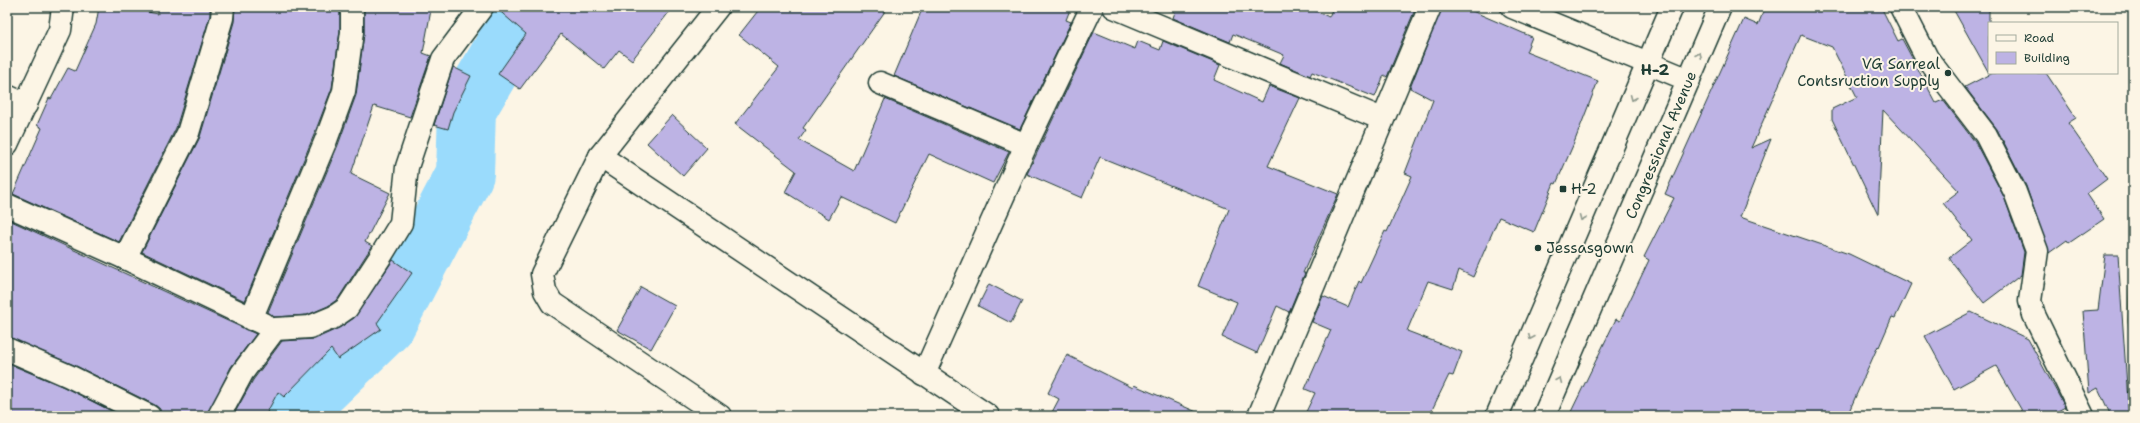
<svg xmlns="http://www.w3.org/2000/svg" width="2140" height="423" viewBox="0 0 2140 423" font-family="'Shantell Sans',sans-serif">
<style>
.park{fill:url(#park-crowns);stroke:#70875d}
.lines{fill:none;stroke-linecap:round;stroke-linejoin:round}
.river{stroke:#9adbfc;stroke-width:58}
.building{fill:#bdb3e4;stroke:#1f3d34}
.pedestrian-casing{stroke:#1f3d34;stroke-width:25}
.minor-casing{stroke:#1f3d34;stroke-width:25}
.tertiary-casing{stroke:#1f3d34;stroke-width:25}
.secondary-casing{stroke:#1f3d34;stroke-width:25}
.pedestrian{stroke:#fcf5e5;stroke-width:22}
.minor{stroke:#fcf5e5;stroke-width:22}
.tertiary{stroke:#fcf5e5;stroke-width:22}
.secondary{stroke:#fcf5e5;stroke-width:22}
.oneway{stroke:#8e998c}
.poi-dot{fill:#1f3d34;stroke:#fcf5e5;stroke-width:1.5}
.labels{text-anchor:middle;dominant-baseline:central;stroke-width:4;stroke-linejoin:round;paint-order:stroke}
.poi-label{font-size:15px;fill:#1f3d34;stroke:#fcf5e5;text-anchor:start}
.street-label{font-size:15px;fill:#1f3d34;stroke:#fcf5e5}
.neighbourhood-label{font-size:16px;font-weight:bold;fill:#1f3d34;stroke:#fcf5e5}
</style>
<defs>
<pattern id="park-crowns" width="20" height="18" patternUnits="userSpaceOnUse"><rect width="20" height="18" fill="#c0d186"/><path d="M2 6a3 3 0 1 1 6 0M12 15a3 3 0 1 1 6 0" fill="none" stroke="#a5b474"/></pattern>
</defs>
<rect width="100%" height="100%" fill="#fcf5e5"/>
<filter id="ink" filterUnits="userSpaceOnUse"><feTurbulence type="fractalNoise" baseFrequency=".025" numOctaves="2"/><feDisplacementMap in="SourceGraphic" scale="8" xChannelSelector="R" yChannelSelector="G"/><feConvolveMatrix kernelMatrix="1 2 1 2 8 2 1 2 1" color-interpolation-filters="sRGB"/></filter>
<g filter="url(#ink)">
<path class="park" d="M2133,189V347L2128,321Z"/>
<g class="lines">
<path class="river" d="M292,416L386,325L465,174L467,110L527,7"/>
</g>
<g class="building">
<path d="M99,7H123L158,14V7H210V16L176,128L119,242L13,194L42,128L37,125L49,98L51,99L68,68L75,71L96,24Z"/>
<path d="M235,7H340V31L332,88L314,135L245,301L142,252L200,137L234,22Z"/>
<path d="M364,7H417L431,10L423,53L431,56L410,117L374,106L351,174L390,193L365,242L372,246L338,299L328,306L307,315L274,317L268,312L338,145L356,95L364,34Z"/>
<path d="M495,7H673L632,60L619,50L604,69L561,34L520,89L498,74L526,34Z"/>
<path d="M761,7H888L803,128L806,130L799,140L854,171L885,99L1009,152L993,183L929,154L895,223L841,197L829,219L785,192L796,171L735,124L779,67L739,35Z"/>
<path d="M923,7H1071L1066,20L1071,22L1020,129L894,76Z"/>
<path d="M1168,7H1307L1329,17L1333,7H1416L1387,77L1384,75L1375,97L1312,72L1310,76L1280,63L1284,55L1260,45L1233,34L1230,42L1173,18L1175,12L1168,9Z"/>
<path d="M1442,7H1463L1532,37L1526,52L1598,81L1574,143L1556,184L1554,183L1534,232L1499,217L1473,277L1459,270L1453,289L1428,281L1407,331L1462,352L1453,376L1449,375L1429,416H1304L1315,393L1305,389L1331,330L1312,322L1323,296L1348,307L1359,281L1361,283L1385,231L1387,232L1412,176L1405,173L1433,100L1410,88Z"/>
<path d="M1765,7H1881L1898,41L1902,39L1936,103L1943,100L1975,142L2004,197L2024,252L2021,275L1984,303L1949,258L1972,240L1943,203L1959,191L1883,110L1878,215L1832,119V109L1857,97L1832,47L1801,35L1751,148L1771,139L1740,217L1849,254L1911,284L1895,318L1892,317L1879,347L1878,346L1847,416H1569L1616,319L1620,321L1649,260L1644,257L1674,198L1665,194L1744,19L1758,25Z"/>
<path d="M1952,7H1989V73Z"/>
<path d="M1094,32L1135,49L1138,41L1160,50L1163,41L1220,65L1214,80L1262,102L1269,86L1300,98L1268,166L1338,194L1303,273H1305L1289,312L1277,306L1257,353L1222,337L1237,302L1198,286L1229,209L1100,157L1082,198L1027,174Z"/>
<path d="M453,67L471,76L453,112L448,129L434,125Z"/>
<path d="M1992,73H2046L2076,118L2068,123L2107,179L2087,194L2104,219L2069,243L2067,240L2049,253L2026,186L1997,129L1965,87Z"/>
<path d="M672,115L707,148L683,176L647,143Z"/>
<path d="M7,219L256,334L231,367L207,416H161L160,409L155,405L74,365L7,337Z"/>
<path d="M2105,255H2118L2129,416H2111L2098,388L2089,393L2083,311L2098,310Z"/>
<path d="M393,260L412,273L377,323L381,329L338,359L331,349L284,397L278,392L265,416H233L253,380L282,341L315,339L339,328L354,318Z"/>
<path d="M989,284L1022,301L1011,323L978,306Z"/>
<path d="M641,287L675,306L651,349L617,330Z"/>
<path d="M1971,312L2028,339L2065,407L2049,416H2025L1996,366L1954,389L1925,336Z"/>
<path d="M1067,355L1133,388L1134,385L1206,416H1050L1059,399L1048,393Z"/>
<path d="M7,363L64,387L121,416H7Z"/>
</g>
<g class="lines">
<defs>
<g id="pedestrian">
<path d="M7,96L26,105"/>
<path d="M7,349L69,376L149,416"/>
</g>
<g id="minor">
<path d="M718,7L600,156L542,274L545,291L552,303L720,416"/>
<path d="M1114,7L1382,119"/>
<path d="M1901,7L1927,58L1986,135L2015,192L2037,251L2030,301L2034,315L2083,416"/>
<path d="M880,83L1026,145"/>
<path d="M7,144L60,30L63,7"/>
<path d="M600,156L988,416"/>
<path d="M7,205L125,258L264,324"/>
<path d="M125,258L188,133L222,18L223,7"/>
<path d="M251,319L326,140L344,91L352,32V7"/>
<path d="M924,374L1026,145L1092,7"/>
<path d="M219,416L242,373L275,329L310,327L334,317L347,308L379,259L401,223L407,167L443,59L482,7"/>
<path d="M1259,416L1430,7"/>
</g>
<path id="tertiary" d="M1512,7L1689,80"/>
<g id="secondary">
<path d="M1497,416L1672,7"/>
<path d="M1544,416L1720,7"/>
</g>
</defs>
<use href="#pedestrian" class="pedestrian-casing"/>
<use href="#minor" class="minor-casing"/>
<use href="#tertiary" class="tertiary-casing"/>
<use href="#secondary" class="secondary-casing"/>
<use href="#pedestrian" class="pedestrian"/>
<use href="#minor" class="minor"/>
<use href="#tertiary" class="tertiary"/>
<use href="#secondary" class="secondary"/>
</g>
<defs><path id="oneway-chevron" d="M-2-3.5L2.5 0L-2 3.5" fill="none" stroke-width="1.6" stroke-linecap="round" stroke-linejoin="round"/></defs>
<g class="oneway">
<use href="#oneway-chevron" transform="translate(1699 55) rotate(-67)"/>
<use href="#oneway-chevron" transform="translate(1633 98) rotate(113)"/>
<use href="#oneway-chevron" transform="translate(1582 218) rotate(113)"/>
<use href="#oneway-chevron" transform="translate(1531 337) rotate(113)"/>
<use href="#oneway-chevron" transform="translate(1559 380) rotate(-67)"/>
</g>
</g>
<g class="poi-dot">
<circle cx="1948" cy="73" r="4"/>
<rect x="1559" y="185" width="8" height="8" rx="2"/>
<circle cx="1538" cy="248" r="4"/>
</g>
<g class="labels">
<g class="poi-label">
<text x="1940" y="64" text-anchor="end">VG Sarreal<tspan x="1940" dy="17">Contsruction Supply</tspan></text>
<text x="1571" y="189">H-2</text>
<text x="1546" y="248">Jessasgown</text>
</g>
<g class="street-label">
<text transform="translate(1661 145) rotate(-67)">Congressional Avenue</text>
</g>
<g class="neighbourhood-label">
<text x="1655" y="69">H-2</text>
</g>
</g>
<rect width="2140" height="423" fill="none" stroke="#fcf5e5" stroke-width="24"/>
<rect x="12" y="12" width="2116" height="399" fill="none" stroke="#1f3d34" stroke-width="1.5" filter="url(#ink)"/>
<rect x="1988" y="22" width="130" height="52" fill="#fcf5e5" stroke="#a4ab9e"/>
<rect x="1996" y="35" width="20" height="6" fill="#fcf5e5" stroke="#a4ab9e"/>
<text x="2024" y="42" font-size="12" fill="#1f3d34">Road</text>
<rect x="1996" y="52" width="20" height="12" fill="#bdb3e4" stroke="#a4ab9e"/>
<text x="2024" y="62" font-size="12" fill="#1f3d34">Building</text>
</svg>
